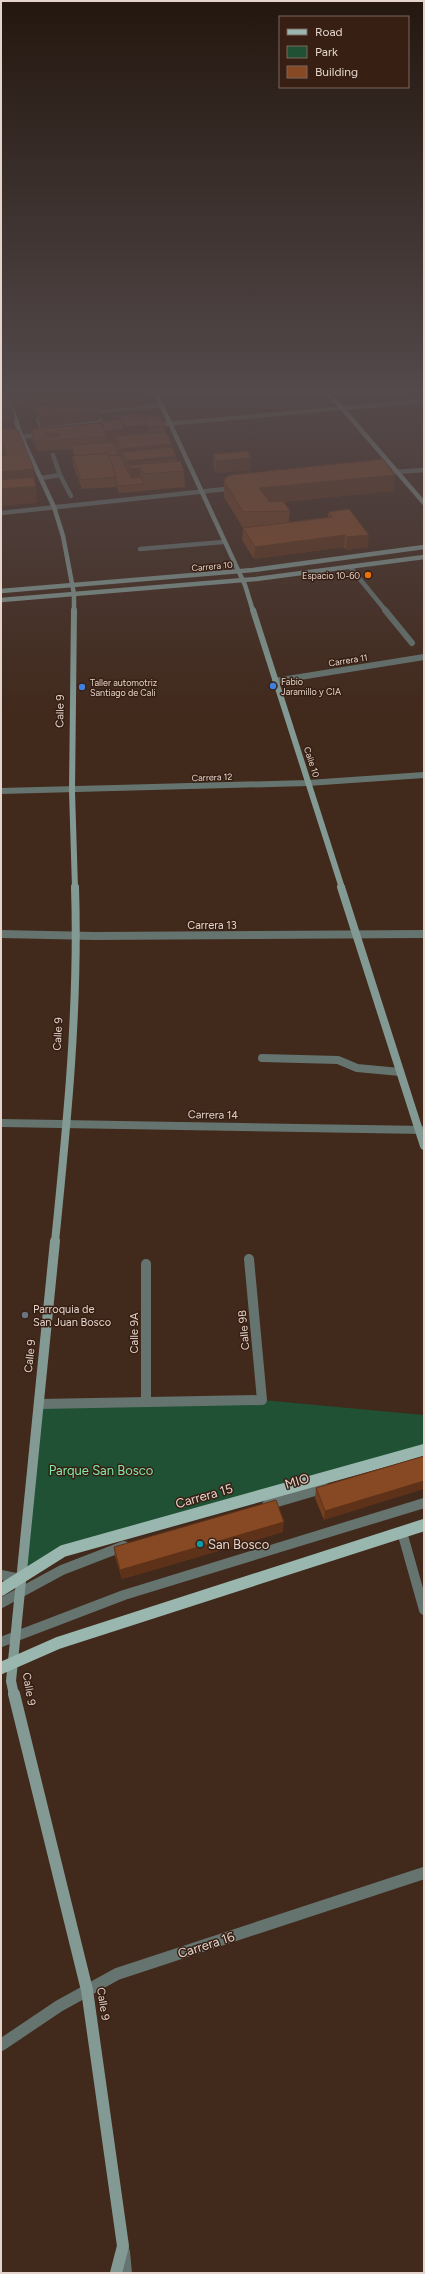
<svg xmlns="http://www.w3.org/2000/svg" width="425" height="2274" viewBox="0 0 425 2274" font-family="Figtree,sans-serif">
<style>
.green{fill:#205134}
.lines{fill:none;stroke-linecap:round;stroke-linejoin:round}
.lane-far3{stroke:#65746f;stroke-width:4.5}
.lane-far2{stroke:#65746f;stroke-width:6}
.lane-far1{stroke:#65746f;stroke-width:8}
.lane{stroke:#65746f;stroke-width:10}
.street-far4{stroke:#65746f;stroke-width:4.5}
.street-far3{stroke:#65746f;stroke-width:6}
.street-far2{stroke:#65746f;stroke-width:8}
.street-far1{stroke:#65746f;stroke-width:10}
.street{stroke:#65746f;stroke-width:12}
.secondary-far4{stroke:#829a93;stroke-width:4.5}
.secondary-far3{stroke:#829a93;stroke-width:6}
.secondary-far2{stroke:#829a93;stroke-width:8}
.secondary-far1{stroke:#829a93;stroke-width:10}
.secondary{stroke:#829a93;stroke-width:12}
.primary{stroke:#99b7ae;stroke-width:12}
.wall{fill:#743e1f;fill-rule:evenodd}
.shaded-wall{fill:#5e3219}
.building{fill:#874824;stroke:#5e3219;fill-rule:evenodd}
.food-dot{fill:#e8710a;stroke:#371f13;stroke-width:1.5}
.shop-dot{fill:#3f7fe0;stroke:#371f13;stroke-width:1.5}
.worship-dot{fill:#6b7280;stroke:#371f13;stroke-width:1.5}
.culture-dot{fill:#0f9aa8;stroke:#371f13;stroke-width:1.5}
.labels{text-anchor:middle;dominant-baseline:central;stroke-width:3;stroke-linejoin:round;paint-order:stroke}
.far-street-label{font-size:9px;fill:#e4d4cc;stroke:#371f13}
.far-poi-label{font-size:9px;fill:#e4d4cc;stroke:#371f13;text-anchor:start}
.street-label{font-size:11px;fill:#e4d4cc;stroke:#371f13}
.poi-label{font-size:11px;fill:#e4d4cc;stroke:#371f13;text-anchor:start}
.near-park-label{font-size:13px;fill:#83e7a9;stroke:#371f13}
.near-street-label{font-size:13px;fill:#e4d4cc;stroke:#371f13}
.near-poi-label{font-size:13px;fill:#e4d4cc;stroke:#371f13;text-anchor:start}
</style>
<rect width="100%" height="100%" fill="#41291c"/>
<path class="green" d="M262,1400L424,1415V1450L63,1551L22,1579L39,1404Z"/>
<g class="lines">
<g class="lane-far3">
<path d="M157,395L171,393"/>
<path d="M38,419L41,427L96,422L100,420L96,414L99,411L162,405"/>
<path d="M53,455L60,475L71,496"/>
<path d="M41,478L60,475"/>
<path d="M140,549L223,542"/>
<path d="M350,567L386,611"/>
</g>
<path class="lane-far2" d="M385,610L412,643"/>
<path class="lane-far1" d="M262,1058L338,1060L357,1068L400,1072"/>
<g class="lane">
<path d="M267,1505L325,1488"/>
<path d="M1,1603L62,1570L124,1546"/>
<path d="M1,1642L124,1595L424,1503"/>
</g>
<g class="street-far4">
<path d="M154,425L424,401"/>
<path d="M1,438L43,435"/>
<path d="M382,473L424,470"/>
<path d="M1,513L235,488"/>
</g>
<g class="street-far3">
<path d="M275,681L424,657"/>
<path d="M1,791L308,783L424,775"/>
</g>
<g class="street-far2">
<path d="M1,934L95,936L424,934"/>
<path d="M1,1123L424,1130"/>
</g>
<g class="street-far1">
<path d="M146,1264V1401"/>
<path d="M39,1404L262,1400L249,1259"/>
<path d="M402,1532L424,1610"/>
<path d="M1,1575L21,1579"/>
</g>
<g class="street">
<path d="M1,2045L59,2006L117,1974L424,1873"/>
<path d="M124,2252L126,2273"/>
</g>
<g class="secondary-far4">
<path d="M7,393L21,436L54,507L63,536L74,594V611"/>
<path d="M156,393L245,585L253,611"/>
<path d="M326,393L342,408L424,503"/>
<path d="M1,591L253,570L424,547"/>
<path d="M1,600L256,579L424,557"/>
</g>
<g class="secondary-far3">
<path d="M74,610L72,791L75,888"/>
<path d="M253,610L342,888"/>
</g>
<g class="secondary-far2">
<path d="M341,887L424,1146"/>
<path d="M55,1242C67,1124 79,1005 75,887"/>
</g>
<path class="secondary-far1" d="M14,1695L11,1681L55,1241"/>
<path class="secondary" d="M14,1694L87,1990L123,2246L116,2273"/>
<g class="primary">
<path d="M1,1590L63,1551L424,1450"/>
<path d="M1,1668L58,1643L424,1525"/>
</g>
</g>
<g class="wall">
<path d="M11,393H144L145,406L99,410L100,420L41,427L35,410H28L27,406L16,407Z"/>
<path d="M120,416L144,417L165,426V432L172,447L176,459L184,471L185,487L119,493L117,487L82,489L73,466L72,456H74L71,449L37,451L32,438L31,429L101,423V421L121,419ZM113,442H115V447Z"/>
<path d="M1,429L35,481H34L37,503L4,455L1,448Z"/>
<path d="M213,454L251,470L216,473L213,465Z"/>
<path d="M395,475L393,491L283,502L290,511L289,522L328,517V512L368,547L346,550L344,547L254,559L242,540L243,528L224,497V481Z"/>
<path d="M424,1456L324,1520L315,1498L316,1488Z"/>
<path d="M283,1532L122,1579L115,1556L114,1547Z"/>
</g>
<g class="shaded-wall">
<path d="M145,394V406L40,416L37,406V404Z"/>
<path d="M26,395L27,406L16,407L15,396Z"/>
<path d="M34,398L35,410H28L27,399Z"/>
<path d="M13,407L15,421L1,423V409Z"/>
<path d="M100,411V420L41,427L40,417Z"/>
<path d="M148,425V439L126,441L125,427Z"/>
<path d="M125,429L126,441L115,436V442H107L105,431Z"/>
<path d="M172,444V457L176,456V467L140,468L141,484L131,485L130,469L129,465L126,464V473V461L122,452V463H121V449Z"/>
<path d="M251,458V470L216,473V461Z"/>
<path d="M34,469L35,481L1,484V472Z"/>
<path d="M395,475L393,491L259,504V488Z"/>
<path d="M36,486L37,503L1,506V489Z"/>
<path d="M345,535L344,547L254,559L255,547Z"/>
<path d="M369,535L368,547L346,550L347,537Z"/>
<path d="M424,1481V1489L324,1520L325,1511Z"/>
<path d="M284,1522L283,1532L122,1579L120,1570Z"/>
</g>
<g class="building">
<path d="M14,393H144L145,394L37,404L34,398L27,399L26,395L15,396Z"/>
<path d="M11,396L13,407L1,409V397Z"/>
<path d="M92,401L100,411L40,417L37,406Z"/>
<path d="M143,414L148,425L125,427L120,416Z"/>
<path d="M160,416L165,426L148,427V425L144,417Z"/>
<path d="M121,419L125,429L105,431L101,421Z"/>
<path d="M101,423L107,436L36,442L31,429ZM46,433H58L59,436H46Z"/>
<path d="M11,428L18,430L34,469L1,472V456L7,455L1,439V429Z"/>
<path d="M166,432L172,444L121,449L115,436Z"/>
<path d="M113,442L119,455L109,456L108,453L75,456L71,445Z"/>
<path d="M172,447L176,456L126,461L122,452Z"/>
<path d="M248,451L251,458L216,461L213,454Z"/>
<path d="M108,453L116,477L81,480L72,456Z"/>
<path d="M120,455L131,478L141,477L144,484L118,486L116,480V477L109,456Z"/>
<path d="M177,459V461L129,465V471L126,464Z"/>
<path d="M383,459L395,475L259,488L270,502L283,501L290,511L243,512L224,481L225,478L230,475Z"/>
<path d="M180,461L184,471L144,474L140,468L130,469L129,465Z"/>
<path d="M33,477L36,486L1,489V480Z"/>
<path d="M349,509L369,535L347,537L345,535L255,547L243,528L332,517L328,512Z"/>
<path d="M424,1456V1481L325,1511L316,1488Z"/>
<path d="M276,1500L284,1522L120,1570L114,1547Z"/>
</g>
<linearGradient id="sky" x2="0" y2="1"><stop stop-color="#24170f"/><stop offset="0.55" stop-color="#54494b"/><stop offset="1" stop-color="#54494b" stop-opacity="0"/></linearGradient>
<rect width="425" height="712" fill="url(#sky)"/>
<circle class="food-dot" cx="368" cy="575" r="4"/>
<g class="shop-dot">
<circle cx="273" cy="686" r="4"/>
<circle cx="82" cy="687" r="4"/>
</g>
<circle class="worship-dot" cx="25" cy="1315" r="4"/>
<circle class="culture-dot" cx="200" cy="1544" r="4"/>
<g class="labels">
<g class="far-street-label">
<text transform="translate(212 566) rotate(-5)">Carrera 10</text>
<text transform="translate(348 660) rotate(-9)">Carrera 11</text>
<text transform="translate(312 762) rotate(72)">Calle 10</text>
<text transform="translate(212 777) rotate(-2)">Carrera 12</text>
</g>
<g class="far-poi-label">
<text x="360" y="575" text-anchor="end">Espacio 10-60</text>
<text x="281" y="681">Fabio<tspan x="281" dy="10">Jaramillo y CIA</tspan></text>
<text x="90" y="682">Taller automotriz<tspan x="90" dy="10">Santiago de Cali</tspan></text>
</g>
<g class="street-label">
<text transform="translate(60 711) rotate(-89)">Calle 9</text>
<text x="212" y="925">Carrera 13</text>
<text transform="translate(58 1034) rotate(-87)">Calle 9</text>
<text transform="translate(213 1115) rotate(1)">Carrera 14</text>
<text transform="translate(244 1330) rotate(-95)">Calle 9B</text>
<text transform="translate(134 1333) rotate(-90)">Calle 9A</text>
<text transform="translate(30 1356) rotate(-84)">Calle 9</text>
<text transform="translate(29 1689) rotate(80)">Calle 9</text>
<text transform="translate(103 2004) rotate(81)">Calle 9</text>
</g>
<g class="poi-label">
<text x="33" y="1309">Parroquia de<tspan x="33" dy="13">San Juan Bosco</tspan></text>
</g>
<g class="near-park-label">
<text x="101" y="1470">Parque San Bosco</text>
</g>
<g class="near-street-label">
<text transform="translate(297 1481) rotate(-17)">MIO</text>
<text transform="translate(204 1496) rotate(-16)">Carrera 15</text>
<text transform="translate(206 1945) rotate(-18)">Carrera 16</text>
</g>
<g class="near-poi-label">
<text x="208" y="1544">San Bosco</text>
</g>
</g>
<rect width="425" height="2274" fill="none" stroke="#e4d4cc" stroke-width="4"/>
<rect x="279" y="16" width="130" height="72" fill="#371f13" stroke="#7c675d"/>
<rect x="287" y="29" width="20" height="6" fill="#99b7ae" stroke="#7c675d"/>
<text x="315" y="36" font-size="12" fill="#e4d4cc">Road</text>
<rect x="287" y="46" width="20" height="12" fill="#205134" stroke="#7c675d"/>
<text x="315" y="56" font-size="12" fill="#e4d4cc">Park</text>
<rect x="287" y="66" width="20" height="12" fill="#874824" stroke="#7c675d"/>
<text x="315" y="76" font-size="12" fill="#e4d4cc">Building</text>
</svg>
